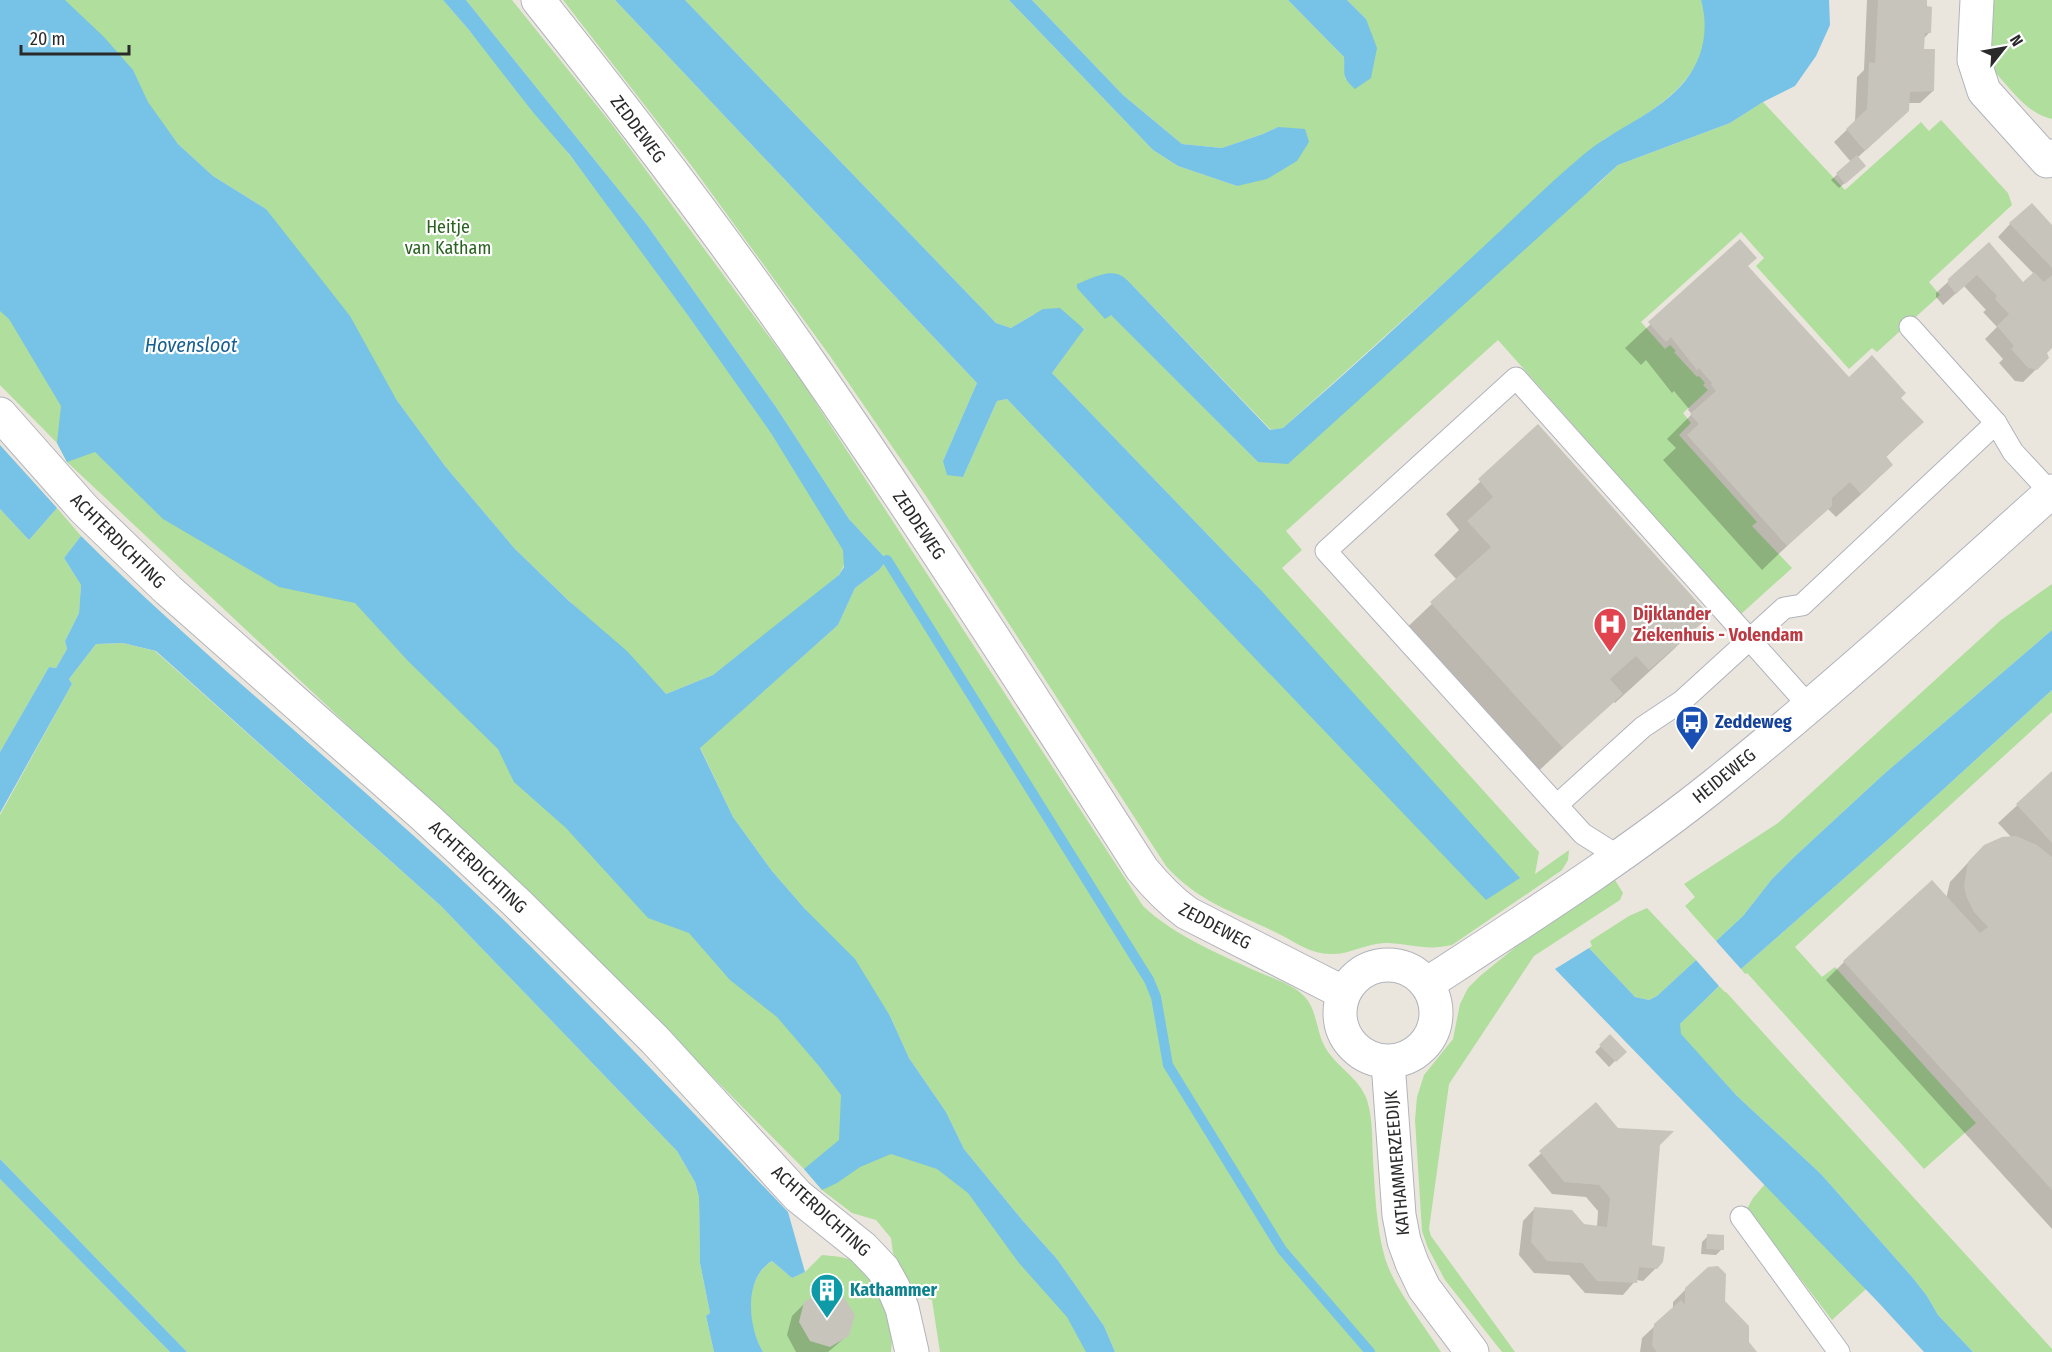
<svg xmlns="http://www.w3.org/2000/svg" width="2052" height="1352" viewBox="0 0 2052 1352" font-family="'Fira Sans Condensed',sans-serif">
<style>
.green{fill:#afde9d}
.water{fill:#77c2e7}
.shadow{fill:#0003}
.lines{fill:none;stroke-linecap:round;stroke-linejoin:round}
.stream{stroke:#77c2e7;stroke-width:10}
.building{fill:#c7c4bc}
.lane-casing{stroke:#b1b3bd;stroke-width:23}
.street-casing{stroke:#b1b3bd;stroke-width:35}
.secondary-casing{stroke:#b1b3bd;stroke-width:35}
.lane{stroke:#fff;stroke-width:21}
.street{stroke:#fff;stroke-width:33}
.secondary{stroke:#fff;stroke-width:33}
.labels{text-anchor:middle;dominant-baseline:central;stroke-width:4.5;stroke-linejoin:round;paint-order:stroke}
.street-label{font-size:18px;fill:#2a2a2a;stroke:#fff}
.park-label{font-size:18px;fill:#29631f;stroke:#fff}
.health-label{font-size:18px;font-weight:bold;fill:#be3a42;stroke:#fff;text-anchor:start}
.transit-label{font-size:18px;font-weight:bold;fill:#164399;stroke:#fff;text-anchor:start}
.culture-label{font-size:18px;font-weight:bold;fill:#0d838f;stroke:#fff;text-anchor:start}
.water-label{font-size:20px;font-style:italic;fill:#166092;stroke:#fff}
</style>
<rect width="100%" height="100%" fill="#ebe6dd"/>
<g class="green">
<path d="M63,0H443C593,171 720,362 853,547L839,575L793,613L713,675L666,694L515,549L445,466L396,399L266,209L213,176L178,144L88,22Z"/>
<path d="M466,0H512L614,127L799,377L1143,906C1175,936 1217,953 1256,971C1272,978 1293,984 1305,997C1317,1010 1316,1031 1325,1047C1336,1067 1359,1077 1367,1100C1373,1119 1372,1140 1373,1159C1375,1192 1376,1226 1385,1258C1394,1288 1424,1325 1441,1352H1115L1104,1326L1057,1259L1023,1221L964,1149L946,1112L909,1058L890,1016L805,909L772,871L733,817L700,747L838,625L855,588L879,570L887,560L849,519L776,407L647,225Z"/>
<path d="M563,0H615L977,383L943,461L963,477L997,401L1007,399L1486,899L1259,588L1052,373L1084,328L1034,314L1011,328L996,323L685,0H1009L1153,150L1178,166L1237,186L1278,127L1263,134L1222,148L1182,144L1123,95L1032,0H1288L1344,57L1345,80L1366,19L1347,0H1701C1724,72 1656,110 1603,140L1283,428L1271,430L1135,288L1120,275L1104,318L1111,314L1258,462L1599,183L1618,165L1730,123L1763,102L1845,190L1921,122L1929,131L1941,120L2008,193L2012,205L1929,282L1940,295L1877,352L1872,348L1849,369L1756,266L1764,258L1741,232L1641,322L1665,349L1670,345L1676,351L1674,352L1697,377L1699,376L1705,383L1703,385L1708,390L1683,413L1691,423L1679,435L1757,522L1752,526L1792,568L1741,614L1498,340L1286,531L1302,550L1282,568L1539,852L1535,874L1569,850L1568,860L1562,870L1452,945C1425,951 1413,944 1388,943C1368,942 1350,955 1330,954C1312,954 1298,944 1283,936C1239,913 1201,905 1166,866L926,496L830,356L691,165Z"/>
<path d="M1994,0H2052V119C2026,114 2009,86 1991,68Z"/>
<path d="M0,113L1113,1352H940L932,1300L912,1292L893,1253L891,1238L876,1220L852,1213L822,1190L804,1169L580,943L67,462L57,443L0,385Z"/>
<path d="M57,508L81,536L64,558L81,585L79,613L65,641L67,649L56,668L49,667L0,752V509L29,540Z"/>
<path d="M2052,584V630L1884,774L1792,859L1772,879L1743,916L1716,941L1685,906L1695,897L1684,884L1778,823L2001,620Z"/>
<path d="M123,643L155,651L441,906L677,1151L695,1182L699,1197L700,1263L710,1313L706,1316L714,1352H187L0,1159V815L72,684L69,679L96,644Z"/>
<path d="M2052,690V712L1795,947L1822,977L1835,967L1976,1123L1924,1169L1747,973L1745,974L1741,969L1890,838Z"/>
<path d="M1615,880L1623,893L1620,900L1534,956L1449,1084L1429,1229L1431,1236L1515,1352H1502L1445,1280L1428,1248L1422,1231L1415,1120L1417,1097L1424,1075L1453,1039L1460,1004L1468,988L1480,976L1517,946Z"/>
<path d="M1647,908L1696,960L1657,996L1649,1000L1635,997L1589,948L1592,946L1590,941L1629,916Z"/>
<path d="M1719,986L1725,992H1726L2052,1349V1352H1973L1938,1315L1927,1296L1913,1278L1821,1174L1736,1095L1680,1034V1024Z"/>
<path d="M0,1179L170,1352H0Z"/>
<path d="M1765,1184L1866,1289L1832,1320L1747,1209L1753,1198Z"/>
<path d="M822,1255C831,1256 842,1256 851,1260C857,1263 863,1271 868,1277C884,1299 895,1323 891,1352H763C747,1326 743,1279 772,1261L792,1278L805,1272Z"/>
</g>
<g class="water">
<path d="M0,0H65L104,37L133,70L148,102L178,144L213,176L266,209L350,316L396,399L445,466L515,549L569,601L627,651L666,694L713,675L839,575L844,567L843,550L771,433L687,314L570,155L532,111L469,30L443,0H466L647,225L776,407L849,519L887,560L879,570L855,588L838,625L700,748L733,817L772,871L805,909L855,959L890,1016L909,1058L946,1112L964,1149L1023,1221L1057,1259L1104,1326L1115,1352H1086L1067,1317L1019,1263L968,1193L937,1169L891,1154L860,1167L837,1183L822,1190L804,1169L839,1140L841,1095L819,1066L777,1017L730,980L689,933L648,918L566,828L514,782L498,749L408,661L355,603L279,587L163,519L95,452L67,462L57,443L61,406L9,319L0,311Z"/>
<path d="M615,0H685L996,323L1011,328L1043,309L1060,308L1084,329L1052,373L1259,588L1520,878L1486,900L1007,399L997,401L963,477L947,475L943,461L977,383Z"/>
<path d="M1009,0H1032L1123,95L1182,144L1222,148L1263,134L1278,127L1305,129L1309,142L1297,161L1267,179L1237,186L1178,166L1153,150Z"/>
<path d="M1288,0H1347L1366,19L1377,48L1371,78L1355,89C1341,76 1345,76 1344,57Z"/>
<path d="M1701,0H1829L1830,25L1816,56L1795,86L1763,102L1730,123L1618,165L1288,464L1258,462L1111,315L1105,319L1077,288V284C1090,279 1107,269 1120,275C1125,277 1131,284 1135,288L1270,430L1283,428C1351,369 1417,308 1482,248C1516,217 1548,184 1583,155C1616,127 1657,115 1685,81C1704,58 1709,28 1701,0Z"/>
<path d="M0,445L57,508L29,540L0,509Z"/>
<path d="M81,536C197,651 325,754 446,865C565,976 676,1095 788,1212L805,1272L792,1278L772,1261C743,1278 748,1327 763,1352H714L706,1316L710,1313L700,1263L699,1197L695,1182L677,1151L441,906L156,651L123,643L96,644L69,679L72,684L0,813V752L49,667L56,668L67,649L65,641L79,613L81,585L64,558Z"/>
<path d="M2052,630V690L1890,838L1741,969L1716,941L1743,916L1772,879L1792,859L1884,774Z"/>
<path d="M1589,948L1635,997L1649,1000L1657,996L1696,960L1719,986L1680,1024L1681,1034L1736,1095L1821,1174L1913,1278L1927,1296L1938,1315L1973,1352H1924L1878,1302L1555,969Z"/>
<path d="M0,1159L187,1352H170L0,1179Z"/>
</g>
<g class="shadow">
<path d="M1867,0H1926L1929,33L1924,38L1923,50L1933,91L1920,103H1908L1895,123L1857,158L1858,172L1839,188L1831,180L1851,162L1834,142L1855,122L1857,77L1864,70Z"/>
<path d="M2010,224L2052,228V347L2046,353L2048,358L2023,382L2015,381L1999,363L2003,359L1985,339L1997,327L1983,312L1986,310L1964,286L1943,305L1936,297V293L1949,281L1988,244L2023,284L2034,274L1998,237Z"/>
<path d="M1740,241L1747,266L1849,379L1899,398L1922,422L1885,458L1891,465L1867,489L1836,517L1827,508L1762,570L1663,460L1676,448L1667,439L1692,414L1688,410L1689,409L1674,391L1672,393L1646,360L1641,365L1625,348Z"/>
<path d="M1538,427L1707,616L1674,649L1615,703L1613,701L1528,781L1398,636L1457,580L1434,555L1459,530L1446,514Z"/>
<path d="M2052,773V1229L1826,980L1844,962L1946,899L1950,882L1977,853L2012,838L1998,823Z"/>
<path d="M1610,1037L1625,1051L1609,1067L1595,1052Z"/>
<path d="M1596,1104L1617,1129L1658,1144L1651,1247L1656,1268L1643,1281L1636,1280L1623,1295L1585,1293L1569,1275L1534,1273L1519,1255L1523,1221L1535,1208L1584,1226L1597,1227L1598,1211L1586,1197L1552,1194L1528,1165Z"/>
<path d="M1708,1236L1722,1249L1716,1255L1701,1254L1702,1242Z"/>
<path d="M1686,1289L1723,1301L1747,1342L1755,1352H1640L1642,1338L1673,1309V1302Z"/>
<path d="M805,1303L848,1335L828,1352H796L787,1335L792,1316Z"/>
</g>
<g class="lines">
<path class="stream" d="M887,560L1149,980L1156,997L1168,1065L1282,1250L1370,1352"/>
</g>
<g class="building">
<path d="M1878,0H1927V6L1932,7L1931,33H1925L1924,49H1935L1934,91L1910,92L1909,111L1865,151L1846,129L1867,109L1869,62L1875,63Z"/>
<path d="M1857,155L1866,166L1845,184L1836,173Z"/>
<path d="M2032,203L2052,225V268L2009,223Z"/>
<path d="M1740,239L1757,258L1748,266L1849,377L1872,355L1906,393L1901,398L1924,422L1886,456L1893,465L1861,494L1850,482L1832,498V506L1787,546L1687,435L1699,424L1690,414L1716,391L1711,385L1712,383L1699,368L1697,370L1671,337L1666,342L1648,322Z"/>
<path d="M1989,242L2023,282L2034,272L2044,282L2052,275V348L2047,353L2049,358L2037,370L2030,368L2029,369L2011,349L2014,346L1997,326L2009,314L1995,299L1997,296L1977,275L1956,294L1948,284V279Z"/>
<path d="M1538,424L1710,616L1649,670L1636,656L1610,679L1623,694L1563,748L1430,602L1491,547L1467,521L1493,497L1478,479Z"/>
<path d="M2052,771V843L2016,804Z"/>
<path d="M2016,836L2037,845L2052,857V1190L1843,961L1932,880L1980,933L1988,927L1974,912L1967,898L1964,886L1968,862L1984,845L2002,837Z"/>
<path d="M1610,1034L1627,1052L1616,1062L1599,1045Z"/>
<path d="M1596,1102L1618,1128L1674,1131L1660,1145L1652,1245L1665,1247L1663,1262L1657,1269L1639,1267L1637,1283L1597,1281L1582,1263L1547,1261L1531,1242L1534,1207L1572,1210L1584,1224L1607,1227L1610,1198L1599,1185L1564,1182L1539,1151Z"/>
<path d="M1707,1234L1724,1235V1250L1706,1249Z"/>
<path d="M1718,1266L1726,1274L1725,1301L1749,1326V1342L1757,1352H1657L1652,1346L1654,1324L1681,1300L1685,1305V1288L1708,1267Z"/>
<path d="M823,1291L843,1296L855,1315L849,1336L830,1347L810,1341L799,1322L804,1302Z"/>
</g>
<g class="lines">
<defs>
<g id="lane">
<path d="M1910,327L1996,423L2013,452L2052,494"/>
<path d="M1557,805L1643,727L1682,701L1784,608L1802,605L1996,423"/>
<path d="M1618,856L1583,834L1326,551L1516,378L1809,706"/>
<path d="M1741,1217L1839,1352"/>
</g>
<g id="street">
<path d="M1977,0L1974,60L1984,91L2047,161L2052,156"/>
<path d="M0,414L84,509L168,590L425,817L517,903L655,1040L798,1196L863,1248L883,1269L893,1287L902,1308L912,1352"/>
</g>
<g id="secondary">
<path d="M538,0C633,119 726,241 812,366C926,531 1034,700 1142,869C1156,886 1169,900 1187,913L1344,993"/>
<circle cx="1388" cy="1013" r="48"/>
<path d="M1427,984C1525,920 1625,857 1717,783C1832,690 1942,590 2052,491"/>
<path d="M1388,1062L1399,1215L1404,1241L1412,1263L1424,1288L1472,1352"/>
</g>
</defs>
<use href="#lane" class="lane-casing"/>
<use href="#street" class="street-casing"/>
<use href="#secondary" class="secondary-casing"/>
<use href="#lane" class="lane"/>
<use href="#street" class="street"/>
<use href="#secondary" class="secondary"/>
</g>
<defs>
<symbol id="hospital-pin" viewBox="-11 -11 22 30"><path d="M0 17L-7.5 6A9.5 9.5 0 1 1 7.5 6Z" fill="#e0444e" stroke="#fff"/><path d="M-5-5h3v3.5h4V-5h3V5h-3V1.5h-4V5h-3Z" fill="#fff"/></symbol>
<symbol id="bus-pin" viewBox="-11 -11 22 30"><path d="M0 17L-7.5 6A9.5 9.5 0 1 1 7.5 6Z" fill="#1a4fb4" stroke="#fff"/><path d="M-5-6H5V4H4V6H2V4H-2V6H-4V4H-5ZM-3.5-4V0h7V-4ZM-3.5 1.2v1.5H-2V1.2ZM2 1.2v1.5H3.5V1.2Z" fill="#fff"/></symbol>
<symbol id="building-pin" viewBox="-11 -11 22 30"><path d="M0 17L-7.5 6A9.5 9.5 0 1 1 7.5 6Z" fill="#0f9aa8" stroke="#fff"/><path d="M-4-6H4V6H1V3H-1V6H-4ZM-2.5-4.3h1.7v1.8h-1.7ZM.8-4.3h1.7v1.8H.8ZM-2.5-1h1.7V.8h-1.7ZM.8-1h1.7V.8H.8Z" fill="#fff"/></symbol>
</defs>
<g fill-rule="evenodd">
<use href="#hospital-pin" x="1591" y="605" width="38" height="52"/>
<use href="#bus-pin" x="1673" y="703" width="38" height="52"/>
<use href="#building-pin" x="808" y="1271" width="38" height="52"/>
</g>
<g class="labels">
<g class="street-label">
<text transform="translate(638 129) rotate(53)">ZEDDEWEG</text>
<text transform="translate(919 525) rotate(56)">ZEDDEWEG</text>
<text transform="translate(118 541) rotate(45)">ACHTERDICHTING</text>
<text transform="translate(1724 776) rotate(-39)">HEIDEWEG</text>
<text transform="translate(478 867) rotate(43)">ACHTERDICHTING</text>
<text transform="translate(1215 926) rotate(28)">ZEDDEWEG</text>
<text transform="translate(1397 1163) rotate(-95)">KATHAMMERZEEDIJK</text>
<text transform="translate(821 1211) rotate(42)">ACHTERDICHTING</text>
</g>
<g class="park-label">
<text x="448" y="227">Heitje<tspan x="448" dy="21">van Katham</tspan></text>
</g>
<g class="health-label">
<text x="1633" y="614">Dijklander<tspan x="1633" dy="21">Ziekenhuis - Volendam</tspan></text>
</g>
<g class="transit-label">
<text x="1715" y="722">Zeddeweg</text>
</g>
<g class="culture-label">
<text x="850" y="1290">Kathammer</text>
</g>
<g class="water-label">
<text x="191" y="345">Hovensloot</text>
</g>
</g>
<g transform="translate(2004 48) rotate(59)" stroke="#ffffff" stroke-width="4.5" paint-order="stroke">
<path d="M0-4.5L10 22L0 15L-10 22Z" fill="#2a2a2a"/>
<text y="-9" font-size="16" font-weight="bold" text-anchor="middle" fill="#2a2a2a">N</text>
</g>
<path d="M21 45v9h108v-9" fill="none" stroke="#2a2a2a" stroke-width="3"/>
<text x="30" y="45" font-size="18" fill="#2a2a2a" stroke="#ffffff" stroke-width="4.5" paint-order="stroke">20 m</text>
</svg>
